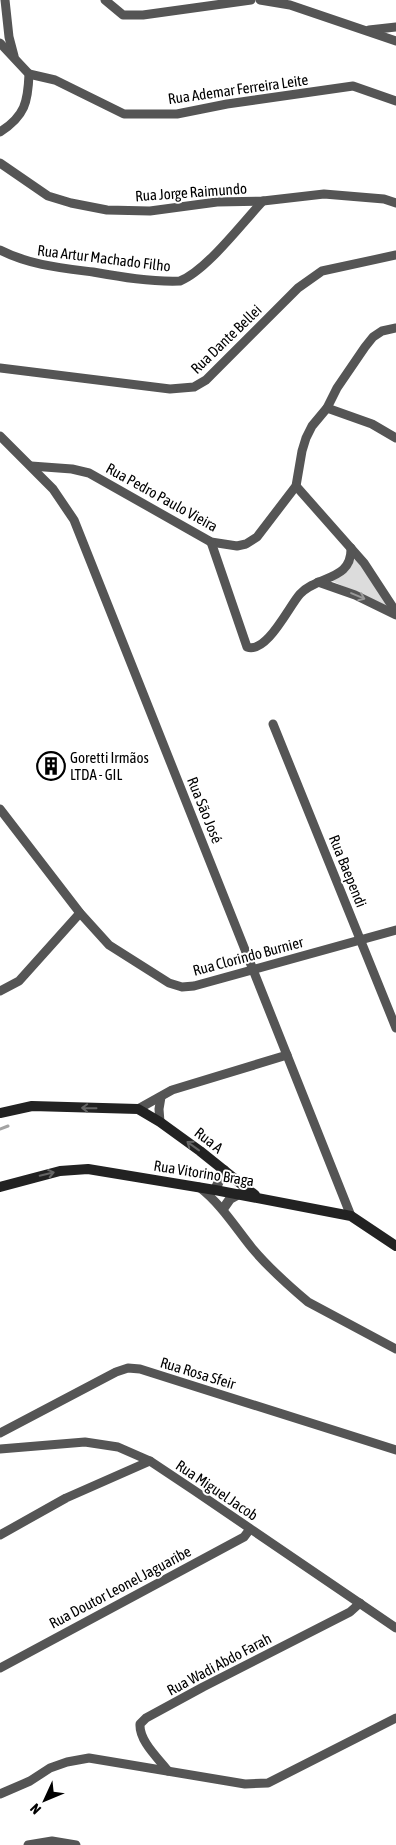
<svg xmlns="http://www.w3.org/2000/svg" width="396" height="1845" viewBox="0 0 396 1845" font-family="'Asap Condensed',sans-serif">
<style>
.green{fill:#dcdcdc}
.lines{fill:none;stroke-linecap:round;stroke-linejoin:round}
.stream{stroke:#a3a3a3;stroke-width:3}
.minor{stroke:#555;stroke-width:9}
.tertiary{stroke:#555;stroke-width:10}
.secondary{stroke:#222;stroke-width:10}
.oneway{stroke:#999}
.oneway2{stroke:#646464}
.labels{text-anchor:middle;dominant-baseline:central;stroke-width:4;stroke-linejoin:round;paint-order:stroke}
.street-label{font-size:15px;fill:#000;stroke:#fff}
.poi-label{font-size:15px;fill:#000;stroke:#fff;text-anchor:start}
</style>
<rect width="100%" height="100%" fill="#fff"/>
<path class="green" d="M356,558L388,607L332,581V580Z"/>
<g class="lines">
<path class="stream" d="M0,1129L8,1126"/>
<g class="minor">
<path d="M5,0L9,37L14,56"/>
<path d="M105,0L123,15H143L251,0"/>
<path d="M260,0L290,5L396,41"/>
<path d="M369,30L396,27"/>
<path d="M0,43L29,74C28,102 25,116 0,132"/>
<path d="M29,74L55,80L124,114H177L227,104L353,86L396,101"/>
<path d="M0,163L48,196L71,203L107,210L150,211L217,202L263,201L324,194L384,199L396,203"/>
<path d="M0,250C29,265 61,268 93,272C121,277 151,282 180,281C207,270 242,223 263,201"/>
<path d="M0,368L170,389L194,387L206,380L298,288L322,271L396,255"/>
<path d="M327,408L372,424L396,438"/>
<path d="M0,436L53,489L74,520L351,1216"/>
<path d="M31,466L72,469L89,473L211,542L237,546L246,544L257,537L296,486L302,451L306,438L312,426L327,408L337,388L365,347L373,337L382,331L396,328"/>
<path d="M296,486L364,563L396,612"/>
<path d="M211,542L247,647C267,654 289,606 300,594C318,575 352,581 351,548"/>
<path d="M318,582L355,595L396,615"/>
<path d="M273,724L396,1028"/>
<path d="M0,809L80,913L109,945L169,983L182,987L194,986L396,930"/>
<path d="M0,991L19,981L80,913"/>
<path d="M138,1109L172,1090L287,1055"/>
<path d="M160,1122L159,1109L161,1097"/>
<path d="M199,1187C221,1204 235,1227 252,1248C268,1267 289,1286 308,1302L396,1349"/>
<path d="M0,1433L116,1372L128,1368L140,1369L396,1450"/>
<path d="M0,1449L85,1442L118,1447L150,1461L195,1491L396,1628"/>
<path d="M0,1535L66,1498L150,1461"/>
<path d="M0,1668L244,1537L250,1529"/>
<path d="M168,1771C158,1758 139,1741 140,1724L146,1718L203,1687L350,1612L360,1603"/>
<path d="M0,1794L30,1781L50,1768L67,1762L89,1758L245,1784L268,1783L396,1718"/>
<path d="M28,1845L52,1841L76,1845"/>
</g>
<g class="tertiary">
<path d="M215,1190L224,1170"/>
<path d="M223,1209L230,1199L239,1194"/>
</g>
<g class="secondary">
<path d="M0,1113L32,1106L138,1109L160,1122L200,1151L255,1195"/>
<path d="M0,1187L60,1171L88,1169L215,1190L351,1216L396,1246"/>
</g>
</g>
<defs><path id="oneway-shaft" d="M-6 0H5M1.5-3L5.5 0L1.5 3" fill="none" stroke-width="1.6" stroke-linecap="round" stroke-linejoin="round" transform="scale(1.25)"/></defs>
<use class="oneway" href="#oneway-shaft" transform="translate(358 596) rotate(23)"/>
<g class="oneway2">
<use href="#oneway-shaft" transform="translate(89 1108) rotate(-179)"/>
<use href="#oneway-shaft" transform="translate(193 1146) rotate(-144)"/>
<use href="#oneway-shaft" transform="translate(47 1174) rotate(-13)"/>
</g>
<defs>
<symbol id="building-ring" viewBox="-11 -11 22 22"><circle r="9.5" fill="#fff" stroke="#000" stroke-width="1.5"/><path d="M-4-6H4V6H1V3H-1V6H-4ZM-2.5-4.3h1.7v1.8h-1.7ZM.8-4.3h1.7v1.8H.8ZM-2.5-1h1.7V.8h-1.7ZM.8-1h1.7V.8H.8Z" fill="#000"/></symbol>
</defs>
<g fill-rule="evenodd">
<use href="#building-ring" x="35" y="750" width="32" height="32"/>
</g>
<g class="labels">
<g class="street-label">
<text transform="translate(238 89) rotate(-8)">Rua Ademar Ferreira Leite</text>
<text transform="translate(191 192) rotate(-4)">Rua Jorge Raimundo</text>
<text transform="translate(104 258) rotate(7)">Rua Artur Machado Filho</text>
<text transform="translate(226 339) rotate(-44)">Rua Dante Bellei</text>
<text transform="translate(162 497) rotate(29)">Rua Pedro Paulo Vieira</text>
<text transform="translate(205 810) rotate(68)">Rua São José</text>
<text transform="translate(348 871) rotate(68)">Rua Baependi</text>
<text transform="translate(248 956) rotate(-15)">Rua Clorindo Burnier</text>
<text transform="translate(209 1140) rotate(38)">Rua A</text>
<text transform="translate(204 1173) rotate(9)">Rua Vitorino Braga</text>
<text transform="translate(198 1373) rotate(17)">Rua Rosa Sfeir</text>
<text transform="translate(217 1490) rotate(34)">Rua Miguel Jacob</text>
<text transform="translate(120 1587) rotate(-28)">Rua Doutor Leonel Jaguaribe</text>
<text transform="translate(219 1664) rotate(-28)">Rua Wadi Abdo Farah</text>
</g>
<g class="poi-label">
<text x="70" y="757">Goretti Irmãos<tspan x="70" dy="17">LTDA - GIL</tspan></text>
</g>
</g>
<g transform="translate(45 1800) rotate(226)" stroke="#ffffff" stroke-width="4" paint-order="stroke">
<path d="M0-4L9 19L0 12L-9 19Z" fill="#000000"/>
<text y="-8" font-size="14" font-weight="bold" text-anchor="middle" fill="#000000">N</text>
</g>
</svg>
